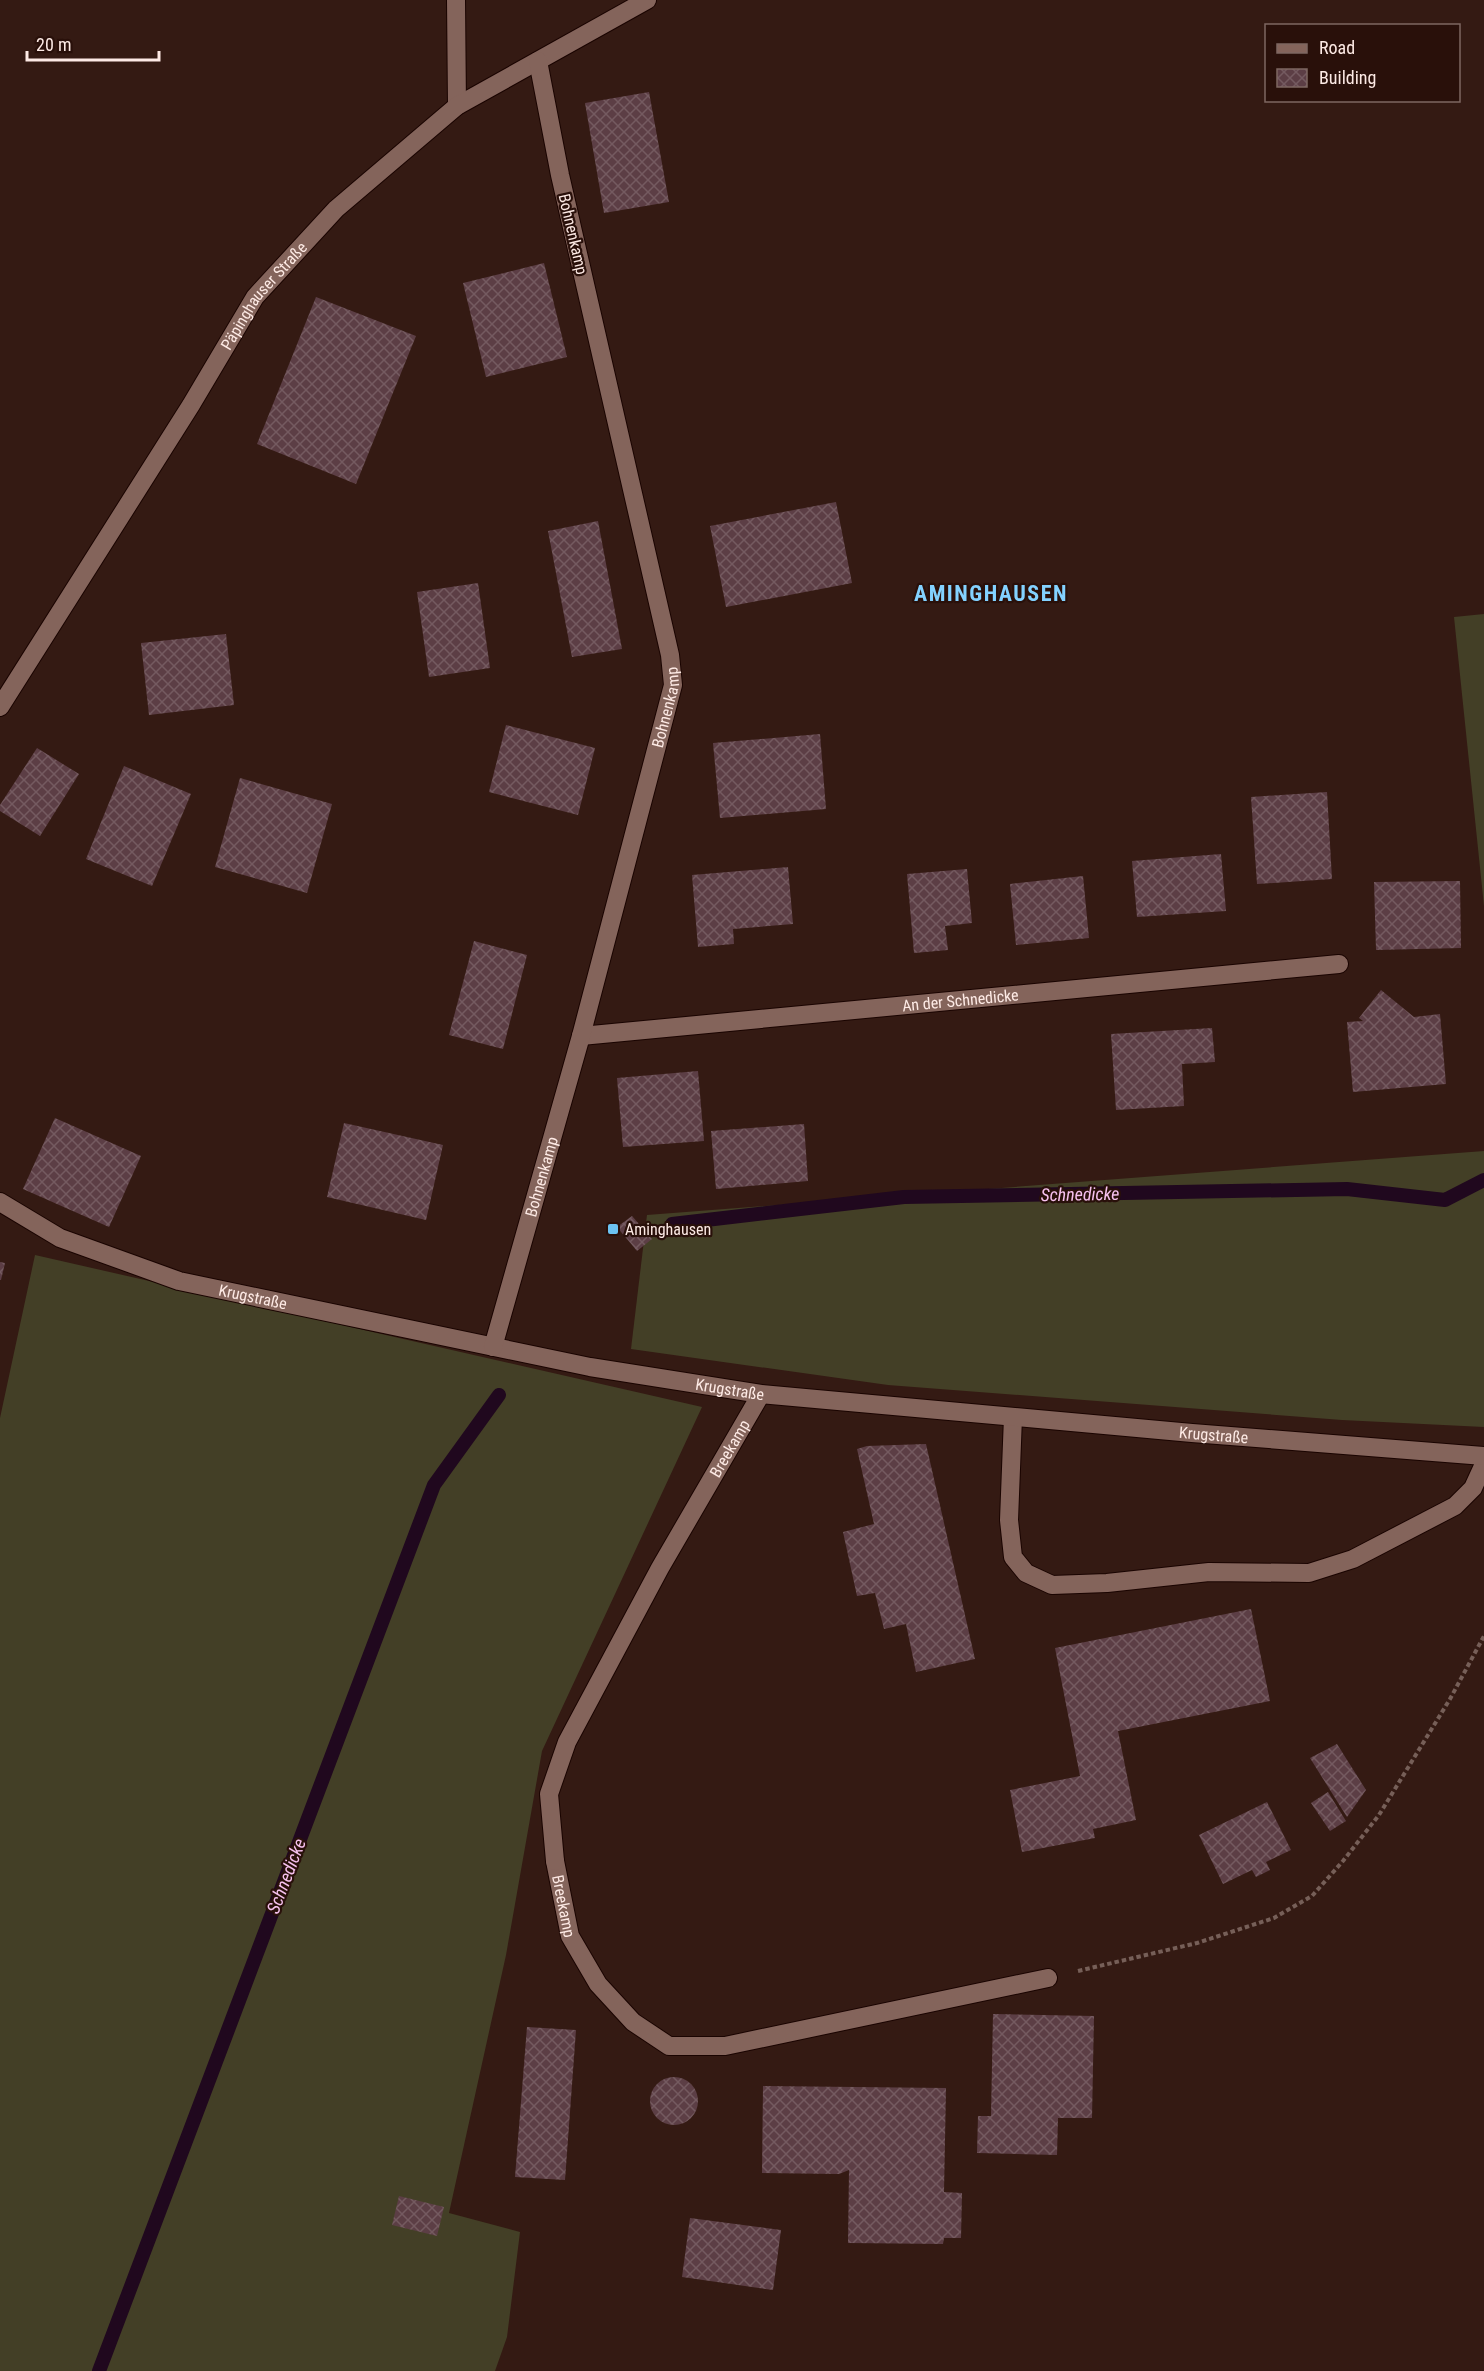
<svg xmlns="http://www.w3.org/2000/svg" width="1484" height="2371" viewBox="0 0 1484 2371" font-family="'Roboto Condensed',sans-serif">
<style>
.grass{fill:#433f26}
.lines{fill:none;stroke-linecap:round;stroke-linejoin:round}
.stream{stroke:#20081e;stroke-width:14}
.building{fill:url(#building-cross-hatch)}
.lane-casing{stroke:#1a0401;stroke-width:20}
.street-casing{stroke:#1a0401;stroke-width:20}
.path{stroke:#765f58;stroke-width:4;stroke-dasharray:4.5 3;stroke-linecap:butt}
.lane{stroke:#84645b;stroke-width:18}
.street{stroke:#84645b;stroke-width:18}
.poi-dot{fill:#6cc3f2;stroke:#29100a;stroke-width:2}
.labels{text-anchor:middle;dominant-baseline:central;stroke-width:4.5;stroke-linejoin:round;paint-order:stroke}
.street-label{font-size:16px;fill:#fdeae5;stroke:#29100a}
.poi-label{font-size:16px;fill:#fdeae5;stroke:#29100a;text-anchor:start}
.water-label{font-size:18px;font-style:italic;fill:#f6c1ee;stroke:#29100a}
.district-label{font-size:22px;font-weight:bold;letter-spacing:1.5px;fill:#83d2ff;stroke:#29100a}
</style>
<defs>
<pattern id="building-cross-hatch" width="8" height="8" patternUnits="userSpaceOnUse" patternTransform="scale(1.5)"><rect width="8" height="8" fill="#5c3e45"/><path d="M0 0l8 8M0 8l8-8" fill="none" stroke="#745a60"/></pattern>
</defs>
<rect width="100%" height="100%" fill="#341a13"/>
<g class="grass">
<path d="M1484,614V906L1454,617Z"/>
<path d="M1484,1151V1427L1342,1420L888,1385L631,1349L647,1215Z"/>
<path d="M35,1255L702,1407L542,1751L506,1955L449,2213L520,2232L507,2337L495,2371H0V1418Z"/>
</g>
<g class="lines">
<g class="stream">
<path d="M672,1224L904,1197L1347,1189L1445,1200L1484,1180"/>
<path d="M99,2371L434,1485L499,1395"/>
</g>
</g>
<g class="building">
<path d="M649,92L669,202L604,213L585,103Z"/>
<path d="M544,263L567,357L486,377L463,283Z"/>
<path d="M316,297L416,336L356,484L257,444Z"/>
<path d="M836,502L852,583L726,607L710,526Z"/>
<path d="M598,521L622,649L572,657L548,531Z"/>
<path d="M478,583L490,668L429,677L417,592Z"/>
<path d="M226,634L234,705L149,715L141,643Z"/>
<path d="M506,725L595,748L578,815L489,792Z"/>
<path d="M820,734L826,809L720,818L713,743Z"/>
<path d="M37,748L79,774L40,836L0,811V805Z"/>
<path d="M124,766L191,794L152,886L86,859Z"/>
<path d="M240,778L332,804L307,893L215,867Z"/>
<path d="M1327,792L1332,879L1257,884L1251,797Z"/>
<path d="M1221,854L1226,911L1137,917L1132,861Z"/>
<path d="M788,867L793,924L733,929L734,944L698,947L692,875Z"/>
<path d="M967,869L972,923L945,926L948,950L914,953L907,874Z"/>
<path d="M1083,876L1089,938L1016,945L1010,884Z"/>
<path d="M1460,881L1461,948L1376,950L1374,882Z"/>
<path d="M474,941L527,955L503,1049L449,1035Z"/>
<path d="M1381,990L1414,1017L1440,1014L1446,1084L1353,1092L1347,1022L1363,1021L1359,1018Z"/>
<path d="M1212,1028L1215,1062L1182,1064L1184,1106L1116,1110L1111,1034Z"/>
<path d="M698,1071L704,1141L623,1147L617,1078Z"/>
<path d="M55,1118L141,1156L109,1227L23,1189Z"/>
<path d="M344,1123L443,1145L426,1220L327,1197Z"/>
<path d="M804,1124L808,1181L716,1189L711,1131Z"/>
<path d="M632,1216L652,1239L637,1251L617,1227Z"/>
<path d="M0,1262L5,1263L1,1280H0Z"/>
<path d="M926,1444L975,1659L916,1672L906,1624L884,1629L875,1593L857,1596L843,1532L874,1524L857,1449L867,1446Z"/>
<path d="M1251,1609L1270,1701L1118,1731L1136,1820L1093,1829L1095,1838L1022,1852L1010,1790L1080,1776L1055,1648Z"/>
<path d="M1337,1744L1366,1790L1347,1817L1310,1758Z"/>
<path d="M1328,1792L1346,1821L1330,1831L1311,1803Z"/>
<path d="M1267,1802L1291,1850L1266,1862L1270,1870L1256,1877L1252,1870L1223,1884L1199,1835Z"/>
<path d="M993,2014L1094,2016L1092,2118H1058L1057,2155L977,2153L978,2116H991Z"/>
<path d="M527,2027L576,2030L565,2180L515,2177Z"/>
<circle cx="674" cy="2101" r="24"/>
<path d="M763,2086L946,2088L944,2192L962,2193L961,2238H944L943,2244L848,2243L849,2170L839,2174L762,2173Z"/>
<path d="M399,2196L444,2207L437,2236L392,2225Z"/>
<path d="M690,2218L781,2230L773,2290L682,2277Z"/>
</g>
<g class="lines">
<defs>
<g id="lane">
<path d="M1013,1417L1009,1520L1013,1557L1026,1573L1052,1585L1107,1583L1209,1572L1309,1573L1353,1559L1455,1506L1473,1488L1484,1464"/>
<path id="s1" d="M555,1861L570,1936L598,1984L633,2022L669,2046H725L1048,1978"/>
</g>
<g id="street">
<path d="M456,0L457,106"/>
<path id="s2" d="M0,707L191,405L255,297L336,209L457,106L647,0"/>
<path id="s3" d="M581,1036L1339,964"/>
<path id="s4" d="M0,1202L60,1238L179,1281L590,1367L761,1394L1192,1433L1484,1456"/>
<path id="s5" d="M493,1347L581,1036L673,685L670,655L560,175L538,61"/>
<path id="s6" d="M555,1861L549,1794L567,1742L660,1568L761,1394"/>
</g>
</defs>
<use href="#lane" class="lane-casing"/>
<use href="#street" class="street-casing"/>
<path class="path" d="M1078,1971L1197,1943L1274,1918L1312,1896L1343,1861L1379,1815L1450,1699L1484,1636"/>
<use href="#lane" class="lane"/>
<use href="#street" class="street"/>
</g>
<rect class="poi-dot" x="607" y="1223" width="12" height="12" rx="3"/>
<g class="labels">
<g class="street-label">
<text transform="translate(573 234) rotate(77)">Bohnenkamp</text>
<text stroke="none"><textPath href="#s2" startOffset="489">Päpinghauser Straße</textPath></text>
<text stroke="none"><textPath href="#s5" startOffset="663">Bohnenkamp</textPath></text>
<text stroke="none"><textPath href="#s3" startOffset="381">An der Schnedicke</textPath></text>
<text stroke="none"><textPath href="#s5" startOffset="177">Bohnenkamp</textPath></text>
<text stroke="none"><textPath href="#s4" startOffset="272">Krugstraße</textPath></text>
<text stroke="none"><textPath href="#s4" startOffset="758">Krugstraße</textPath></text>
<text stroke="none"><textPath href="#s4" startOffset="1244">Krugstraße</textPath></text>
<text stroke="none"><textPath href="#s6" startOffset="458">Breekamp</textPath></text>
<text stroke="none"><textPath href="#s1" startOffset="46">Breekamp</textPath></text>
</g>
<g class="poi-label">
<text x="625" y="1229">Aminghausen</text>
</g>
<g class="water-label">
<text transform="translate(1080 1194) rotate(-1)">Schnedicke</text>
<text transform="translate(286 1876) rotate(-69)">Schnedicke</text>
</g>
<g class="district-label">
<text x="991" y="593">AMINGHAUSEN</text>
</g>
</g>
<rect x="1265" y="24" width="195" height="78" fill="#29100a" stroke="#7e6762" stroke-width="1.5"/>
<rect x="1277" y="44" width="30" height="9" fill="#84645b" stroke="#7e6762" stroke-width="1.5"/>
<text x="1319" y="54" font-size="18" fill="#fdeae5">Road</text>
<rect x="1277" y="69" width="30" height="18" fill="url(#building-cross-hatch)" stroke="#7e6762" stroke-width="1.5"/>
<text x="1319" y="84" font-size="18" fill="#fdeae5">Building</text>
<path d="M27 51v9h132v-9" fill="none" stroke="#fdeae5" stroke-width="3"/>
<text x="36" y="51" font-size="18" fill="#fdeae5" stroke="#29100a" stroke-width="4.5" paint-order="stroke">20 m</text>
</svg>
